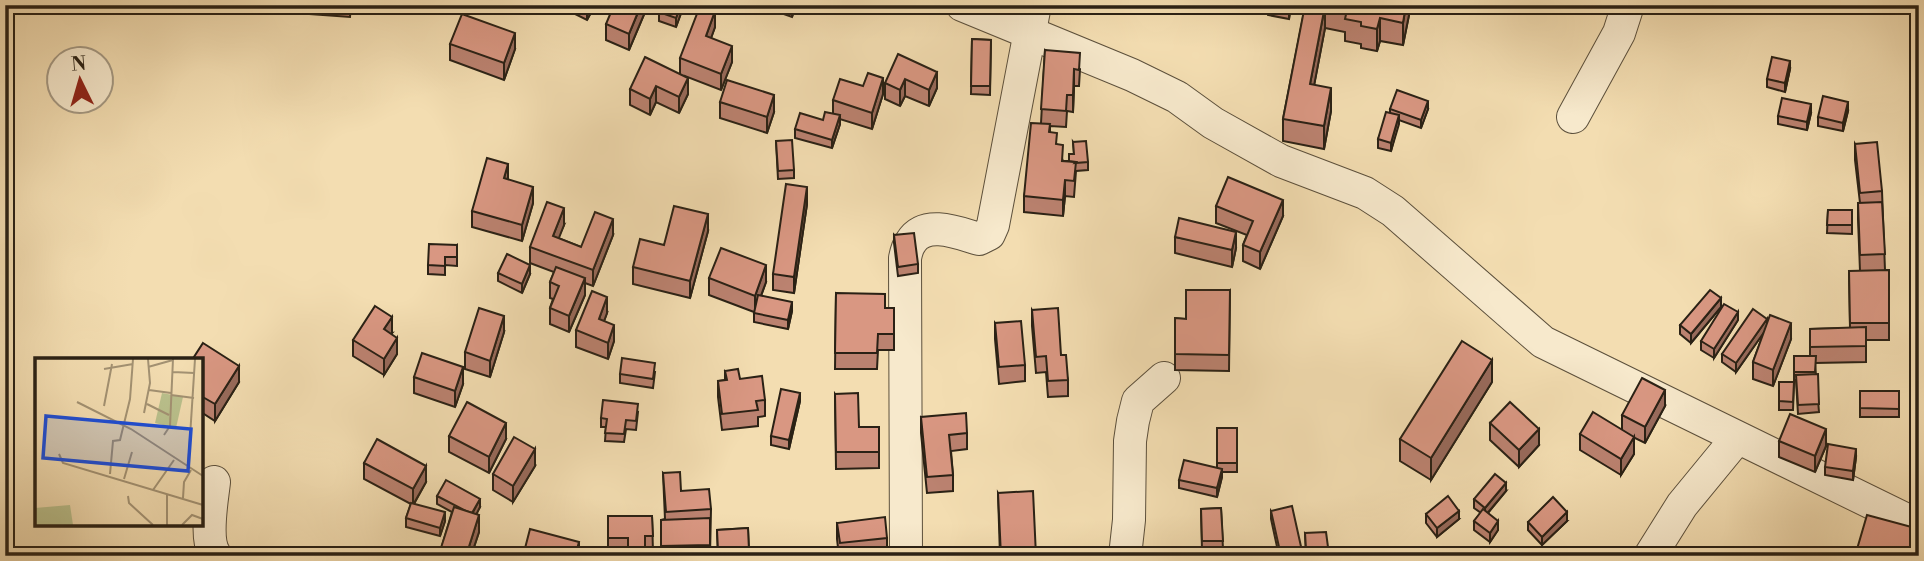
<svg xmlns="http://www.w3.org/2000/svg" width="1924" height="561" viewBox="0 0 1924 561" font-family="'Libre Bodoni',serif">
<style>
.lines{fill:none;stroke-linecap:round;stroke-linejoin:round}
.street-casing{stroke:#5c503c;stroke-width:34}
.street{stroke:#f7e9cc;stroke-width:32}
.wall{fill:#bb8270;stroke:#2a2115;stroke-width:2}
.shaded-wall{fill:#986a5b;stroke:#2a2115;stroke-width:2}
.building{fill:#d99782;stroke:#2a2115;stroke-width:2}
.inset-road{fill:none;stroke:#a39273;stroke-width:2}
.view{fill:#1d4ed8;fill-opacity:0.15;stroke:#1d4ed8;stroke-width:3.5}
.inset-edge{fill:none;stroke:#2a2115;stroke-width:3.5}
</style>
<rect width="100%" height="100%" fill="#f3ddb1"/>
<filter id="stains"><feTurbulence type="fractalNoise" baseFrequency=".00286" numOctaves="4"/><feColorMatrix values="0 0 0 0 .2 0 0 0 0 .09 0 0 0 0 .02 0 0 0 .5 -.17"/></filter>
<radialGradient id="worn" r=".72"><stop offset=".6" stop-color="#630" stop-opacity="0"/><stop offset="1" stop-color="#630" stop-opacity=".3"/></radialGradient>
<g class="lines">
<defs>
<g id="street">
<path d="M962,5L1132,75L1177,97L1213,123L1281,161L1365,193L1393,211L1543,342L1919,526"/>
<path d="M1573,117L1619,33L1628,5"/>
<path d="M214,482C212,501 204,541 216,556"/>
<path d="M906,556L905,258C906,253 908,246 911,242C925,219 959,233 979,239L989,234L993,225L1035,5"/>
<path d="M1125,556L1129,520L1130,441L1133,421L1138,401L1164,378"/>
<path d="M1650,556L1682,505L1737,438"/>
</g>
</defs>
<use href="#street" class="street-casing"/>
<use href="#street" class="street"/>
</g>
<g class="wall">
<rect x="236" y="5" width="44" height="6"/>
<path d="M310,5H351L350,17L310,14Z"/>
<path d="M557,5H595L587,20Z"/>
<path d="M648,5L629,50L606,40V24Z"/>
<path d="M661,5H684L676,27L659,21V12Z"/>
<path d="M764,5H796L792,17L764,7Z"/>
<path d="M1216,5H1235V9L1216,10Z"/>
<path d="M1268,5H1291L1289,19L1268,15Z"/>
<path d="M1297,5H1411L1403,45L1380,41L1377,51L1361,48V44L1345,41V32L1325,28L1314,85L1331,111L1324,149L1283,141V119L1305,7Z"/>
<path d="M715,27L711,38L732,62L721,90L685,76L688,94L679,113L656,102L650,115L630,105V89L680,74V58Z"/>
<path d="M972,39L991,40L990,95L971,94Z"/>
<path d="M450,44L515,49L504,80L450,60Z"/>
<path d="M1045,50L1080,69L1079,86H1074L1073,112L1067,111L1066,127L1050,126V132L1057,145L1063,161H1069V154H1074L1073,142L1088,162V170L1076,171L1074,197L1065,196L1063,216L1024,212V196L1041,123Z"/>
<path d="M1790,69L1785,92L1767,87V79Z"/>
<path d="M937,72V88L929,106L905,96L900,106L885,99V83Z"/>
<path d="M883,94L872,129L840,119V124L832,148L795,138V129L823,120L833,114V100Z"/>
<path d="M720,102L774,112L767,133L720,118Z"/>
<path d="M1390,109H1428L1421,128L1399,120L1391,151L1378,148V139L1390,113Z"/>
<path d="M1848,111L1843,131L1818,126V117Z"/>
<path d="M1811,113L1807,130L1778,124V116Z"/>
<path d="M776,141L794,170V178L778,179Z"/>
<path d="M1855,144L1882,191L1885,270H1889V340H1866V362L1815,363L1819,412L1798,414L1796,380H1794V356H1810V329L1850,328L1849,271H1860L1858,219V203H1860L1855,160Z"/>
<path d="M508,180L533,203L522,241L472,227V211Z"/>
<path d="M807,204L794,293L773,290V274Z"/>
<path d="M1216,206L1283,216L1260,269L1243,261V245L1247,235L1216,223Z"/>
<path d="M1828,210H1852V234L1827,233Z"/>
<path d="M564,225L558,238L581,247L613,235L593,286L585,283V295L569,332L550,324V308L553,299L550,298V282L554,272L530,263V247Z"/>
<path d="M708,231L690,298L633,284V267L664,245Z"/>
<path d="M894,235L918,264V273L898,276L894,243Z"/>
<path d="M1175,237L1236,248L1232,267L1175,253Z"/>
<path d="M457,245V266L445,265V275L428,274V265Z"/>
<path d="M498,273L530,274L522,293L498,281Z"/>
<path d="M709,278L766,282L761,296L792,311L788,329L754,322V312L709,295Z"/>
<path d="M1230,290L1229,371L1175,370V318L1186,319Z"/>
<path d="M836,293L885,308H894V350H878L877,369H835Z"/>
<path d="M1721,307L1691,343L1680,334V325Z"/>
<path d="M1032,310L1061,355L1068,380V396L1048,397L1046,372L1036,373L1032,326Z"/>
<path d="M607,313L604,321L614,341L608,359L576,347V330Z"/>
<path d="M1738,320L1714,358L1701,350V341Z"/>
<path d="M995,323L1025,365V381L999,384L995,339Z"/>
<path d="M1767,324L1791,339L1773,386L1753,379V362L1764,332L1736,372L1722,362V354Z"/>
<path d="M504,332L490,377L465,369V352Z"/>
<path d="M392,333L391,334L397,354L384,375L353,356V340Z"/>
<path d="M201,360L239,382L215,421L201,412Z"/>
<path d="M725,371L740,379L765,400V416L758,417V426L722,430L718,397V381L725,380Z"/>
<path d="M655,372L653,388L620,383V374Z"/>
<path d="M414,377L463,384L455,407L414,393Z"/>
<path d="M1492,382L1431,480L1400,461V439Z"/>
<path d="M1779,382H1794L1793,410H1779Z"/>
<rect x="1860" y="391" width="39" height="26"/>
<path d="M835,394L859,427H879V468L836,469Z"/>
<path d="M800,401L789,449L771,445V436Z"/>
<path d="M1665,406L1645,443L1631,436L1634,454L1621,475L1580,450V434L1622,430V415Z"/>
<path d="M638,412L636,430L626,429L624,442L605,441L606,427H601V418Z"/>
<path d="M921,417L967,433V449L951,451L953,475V491L927,493L921,433Z"/>
<path d="M1490,423L1539,445L1519,467L1490,440Z"/>
<path d="M1217,428H1237V472H1222V477L1217,497L1179,488V480L1217,468Z"/>
<path d="M449,436L506,439L489,473L449,452Z"/>
<path d="M1779,441L1826,446L1815,472L1779,457Z"/>
<path d="M1856,457L1853,480L1825,475V467Z"/>
<path d="M364,463L426,482L414,504L445,521L440,536L406,527V518L411,504L364,479Z"/>
<path d="M535,466L513,502L493,490V474Z"/>
<path d="M663,473L681,491L711,509L710,556H661V520L665,519Z"/>
<path d="M1506,491L1488,513L1498,530L1490,542L1474,530V521L1481,513L1474,508V499Z"/>
<path d="M998,493L1036,556H1000Z"/>
<path d="M437,496L480,507L476,514L479,532L471,556H439L452,512L437,504Z"/>
<path d="M1221,508L1223,549L1202,550L1201,509Z"/>
<path d="M1271,511L1302,556H1279L1271,519Z"/>
<path d="M1426,514L1459,519L1437,537L1426,523Z"/>
<path d="M608,516H652L653,552L628,554L608,555Z"/>
<path d="M1567,521L1542,545L1528,530V522Z"/>
<path d="M837,523L887,538V549L892,556H839L837,539Z"/>
<path d="M748,528L749,556H718L717,530Z"/>
<path d="M1305,533L1328,547V555L1306,556Z"/>
</g>
<g class="shaded-wall">
<path d="M587,5H595L587,20Z"/>
<path d="M641,5H648L629,50V34Z"/>
<path d="M681,5H684L676,27V18Z"/>
<path d="M793,5H796L792,17V8Z"/>
<path d="M1289,5H1291L1289,19Z"/>
<path d="M1406,5H1411L1403,45V23Z"/>
<path d="M1325,6V28L1310,107V84Z"/>
<path d="M715,11V27L706,52V36Z"/>
<path d="M1380,18V41L1377,51V29Z"/>
<path d="M515,33V49L504,80V63Z"/>
<path d="M732,46V62L721,90V74Z"/>
<path d="M1790,61V69L1785,92V83Z"/>
<path d="M1074,69V86L1073,112V95Z"/>
<path d="M937,72V88L929,106V90Z"/>
<path d="M688,78V94L679,113V97Z"/>
<path d="M883,78V94L872,129V113Z"/>
<path d="M905,79V96L900,106V90Z"/>
<path d="M656,86V102L650,115V99Z"/>
<path d="M1331,88V111L1324,149V126Z"/>
<path d="M774,95V112L767,133V117Z"/>
<path d="M1428,101V109L1421,128V120Z"/>
<path d="M1848,102V111L1843,131V123Z"/>
<path d="M1811,104V113L1807,130V122Z"/>
<path d="M840,115V124L832,148V140Z"/>
<path d="M1399,115V124L1391,151V143Z"/>
<path d="M508,164V181L504,178Z"/>
<path d="M1065,180V196L1063,216V200Z"/>
<path d="M533,187V203L522,241V225Z"/>
<path d="M807,187V204L794,293V277Z"/>
<path d="M1283,200V216L1260,269V252Z"/>
<path d="M564,208V225L553,253V236Z"/>
<path d="M708,214V231L690,298V281Z"/>
<path d="M613,219V235L593,286V270Z"/>
<path d="M1236,232V248L1232,267V250Z"/>
<path d="M530,265V274L522,293V284Z"/>
<path d="M766,265V282L755,312V296Z"/>
<path d="M585,278V295L569,332V316Z"/>
<path d="M607,297V313L599,335V319Z"/>
<path d="M1721,298V307L1691,343V334Z"/>
<path d="M792,302V311L788,329V320Z"/>
<path d="M1738,312V320L1714,358V349Z"/>
<path d="M504,316V332L490,377V361Z"/>
<path d="M392,317V333L384,346V329Z"/>
<path d="M1767,319V328L1736,372V363Z"/>
<path d="M1791,323V339L1773,386V370Z"/>
<path d="M614,325V341L608,359V343Z"/>
<path d="M397,338V354L384,375V359Z"/>
<path d="M1492,360V382L1431,480V458Z"/>
<path d="M239,366V382L215,421V404Z"/>
<path d="M463,367V384L455,407V391Z"/>
<path d="M1665,390V406L1645,443V427Z"/>
<path d="M800,393V401L789,449V440Z"/>
<path d="M506,423V439L489,473V457Z"/>
<path d="M1539,429V445L1519,467V450Z"/>
<path d="M1826,429V446L1815,472V456Z"/>
<path d="M1634,437V454L1621,475V459Z"/>
<path d="M535,449V466L513,502V486Z"/>
<path d="M1856,449V457L1853,480V471Z"/>
<path d="M426,466V482L413,505V489Z"/>
<path d="M1222,469V477L1217,497V488Z"/>
<path d="M1506,483V491L1485,516V508Z"/>
<path d="M480,499V507L472,523V514Z"/>
<path d="M1459,511V519L1437,537V528Z"/>
<path d="M445,512V521L440,536V528Z"/>
<path d="M1567,512V521L1542,545V537Z"/>
<path d="M479,515V532L471,556H466Z"/>
<path d="M1498,521V530L1490,542V533Z"/>
<path d="M579,542V556H575Z"/>
<path d="M1919,542V556H1915Z"/>
<path d="M1302,551V556H1283Z"/>
</g>
<g class="building">
<path d="M614,5H641L629,34L606,24Z"/>
<path d="M661,5H681L676,18L659,12Z"/>
<path d="M1305,5H1406L1403,23L1380,18L1377,29L1361,26V22L1345,19L1347,10L1325,6L1310,84L1331,88L1324,126L1283,119Z"/>
<path d="M700,6L715,11L706,36L732,46L721,74L680,58Z"/>
<path d="M462,14L515,33L504,63L450,44Z"/>
<path d="M972,39L991,40L990,86H971Z"/>
<path d="M1045,50L1080,53L1079,70L1074,69L1073,95H1067L1066,111L1041,109Z"/>
<path d="M898,54L937,72L929,90L905,79L900,90L885,83Z"/>
<path d="M645,57L688,78L679,97L656,86L650,99L630,89Z"/>
<path d="M1772,57L1790,61L1785,83L1767,79Z"/>
<path d="M868,73L883,78L872,113L833,100L840,79L863,86Z"/>
<path d="M727,80L774,95L767,117L720,102Z"/>
<path d="M1397,90L1428,101L1421,120L1390,109Z"/>
<path d="M1823,96L1848,102L1843,123L1818,117Z"/>
<path d="M1782,98L1811,104L1807,122L1778,116Z"/>
<path d="M825,112L840,115L832,140L795,129L800,113L823,120Z"/>
<path d="M1386,112L1399,115L1391,143L1378,139Z"/>
<path d="M1031,123L1050,124L1049,132L1057,133L1056,144L1063,145L1062,161L1076,162L1074,181L1065,180L1063,200L1024,196Z"/>
<path d="M792,140L794,170L778,171L776,141Z"/>
<path d="M1086,141L1088,162L1075,163L1076,162L1069,161V154H1074L1073,142Z"/>
<path d="M1877,142L1882,191L1860,193L1855,144Z"/>
<path d="M487,158L508,164L504,178L533,187L522,225L472,211Z"/>
<path d="M1228,177L1283,200L1260,252L1243,245L1253,221L1216,206Z"/>
<path d="M786,184L807,187L794,277L773,274Z"/>
<path d="M547,202L564,208L553,236L581,247L595,212L613,219L593,270L530,247Z"/>
<path d="M1882,202L1885,254L1860,255L1858,203Z"/>
<path d="M674,206L708,214L690,281L633,267L640,239L664,245Z"/>
<path d="M1828,210H1852V225H1827Z"/>
<path d="M1179,218L1236,232L1232,250L1175,237Z"/>
<path d="M914,233L918,264L898,267L894,235Z"/>
<path d="M429,244L457,245V257H445V266L428,265Z"/>
<path d="M721,248L766,265L755,296L709,278Z"/>
<path d="M507,254L530,265L522,284L498,273Z"/>
<path d="M556,267L585,278L569,316L550,308L559,286L550,282Z"/>
<path d="M1889,270V323H1850L1849,271Z"/>
<path d="M1186,290H1230L1229,355L1175,354V318L1186,319Z"/>
<path d="M1710,290L1721,298L1691,334L1680,325Z"/>
<path d="M592,291L607,297L599,319L614,325L608,343L576,330Z"/>
<path d="M836,293L885,294V308H894V334H878L877,353H835Z"/>
<path d="M758,295L792,302L788,320L754,313Z"/>
<path d="M1724,304L1738,312L1714,349L1701,341Z"/>
<path d="M375,306L392,317L384,329L397,338L384,359L353,340Z"/>
<path d="M479,308L504,316L490,361L465,352Z"/>
<path d="M1058,308L1061,355H1066L1068,380L1048,381L1046,356L1036,357L1032,310Z"/>
<path d="M1753,309L1767,319L1736,363L1722,354Z"/>
<path d="M1770,315L1791,323L1773,370L1753,362Z"/>
<path d="M1021,321L1025,365L999,367L995,323Z"/>
<path d="M1866,327V346L1810,347V329Z"/>
<path d="M1462,341L1492,360L1431,458L1400,439Z"/>
<path d="M203,343L239,366L215,404L201,396V360H192Z"/>
<path d="M422,353L463,367L455,391L414,377Z"/>
<path d="M1794,356H1816L1815,372H1794Z"/>
<path d="M622,358L655,363L653,379L620,374Z"/>
<path d="M738,369L740,379L762,376L765,400L756,401L758,410L722,414L718,381L727,380L725,371Z"/>
<path d="M1818,374L1819,404L1798,405L1796,375Z"/>
<path d="M1642,378L1665,390L1645,427L1622,415Z"/>
<path d="M1779,382H1794L1793,402L1779,401Z"/>
<path d="M781,389L800,393L789,440L771,436Z"/>
<path d="M1860,391H1899V409L1860,408Z"/>
<path d="M858,393L859,427H879V452H836L835,394Z"/>
<path d="M603,400L638,404L636,421L626,420L624,434L605,433L607,419L601,418Z"/>
<path d="M467,402L506,423L489,457L449,436Z"/>
<path d="M1510,402L1539,429L1519,450L1490,423Z"/>
<path d="M1593,412L1634,437L1621,459L1580,434Z"/>
<path d="M966,413L967,433L949,435L953,475L927,477L921,417Z"/>
<path d="M1790,414L1826,429L1815,456L1779,441Z"/>
<rect x="1217" y="428" width="20" height="35"/>
<path d="M514,437L535,449L513,486L493,474Z"/>
<path d="M377,439L426,466L413,489L364,463Z"/>
<path d="M1828,444L1856,449L1853,471L1825,467Z"/>
<path d="M1184,460L1222,469L1217,488L1179,480Z"/>
<path d="M680,472L681,491L709,489L711,509L666,512L663,473Z"/>
<path d="M1495,474L1506,483L1485,508L1474,499Z"/>
<path d="M446,480L480,499L472,513L466,511L437,496Z"/>
<path d="M1033,491L1036,556H1001L998,493Z"/>
<path d="M1448,496L1459,511L1437,528L1426,514Z"/>
<path d="M1553,497L1567,512L1542,537L1528,522Z"/>
<path d="M411,503L445,512L440,528L406,518Z"/>
<path d="M1292,506L1302,551L1281,556L1271,511Z"/>
<path d="M454,507L479,515L466,556H445L439,554Z"/>
<path d="M1221,508L1223,541H1202L1201,509Z"/>
<path d="M1483,509L1498,521L1490,533L1474,521Z"/>
<path d="M1867,515L1919,529V542L1915,556H1855Z"/>
<path d="M608,516H652L653,536H645V556H628V538H608Z"/>
<path d="M885,517L887,538L840,543L837,523Z"/>
<path d="M710,518V545L661,546V520Z"/>
<path d="M748,528L749,550L718,551L717,530Z"/>
<path d="M530,529L579,542L575,556H523Z"/>
<path d="M1326,532L1328,547L1306,549L1305,533Z"/>
<path d="M891,549L892,556H873L872,551Z"/>
<path d="M505,553V556H472V555Z"/>
</g>
<g transform="translate(35 358)">
<rect width="168" height="168" fill="#f3ddb1"/>
<path d="M35,147L38,167H0V150Z" fill="#bac18d"/>
<path d="M127,35L148,39L141,70L120,65Z" fill="#bac18d"/>
<path class="inset-road" d="M113,9L138,2M69,11L98,6M138,14L159,15M114,32L136,35M136,37L159,40M42,44L96,71L168,118M112,46L134,57M69,48L77,6M109,55L115,25L113,1M129,77L135,68L138,1M24,96L28,105L168,147M153,110L160,1M75,116L78,83L85,82L95,41L98,1M89,121L97,94M118,132L139,102M132,136V167M93,138L94,145L118,167M148,140L149,124L156,112M147,167L157,157L168,161"/>
<path class="view" d="M11,58L156,71L153,113L8,100Z"/>
<rect width="168" height="168" class="inset-edge"/>
</g>
<rect width="1924" height="561" fill="none" stroke="#f3ddb1" stroke-width="28"/>
<rect x="7" y="7" width="1910" height="547" fill="none" stroke="#2a2115" stroke-width="3.5"/>
<rect x="14" y="14" width="1896" height="533" fill="none" stroke="#2a2115" stroke-width="2"/>
<g transform="translate(80 80) rotate(355)"><circle r="33" fill="#f7e9cc" stroke="#a59983" stroke-width="2"/>
<path d="M0-5L12 26L0 18L-12 26Z" fill="#8f2418"/>
<text y="-10" font-size="19" font-weight="bold" text-anchor="middle" fill="#2a2115">N</text>
</g>
<rect width="100%" height="100%" filter="url(#stains)"/>
<rect width="100%" height="100%" fill="url(#worn)"/>
</svg>
